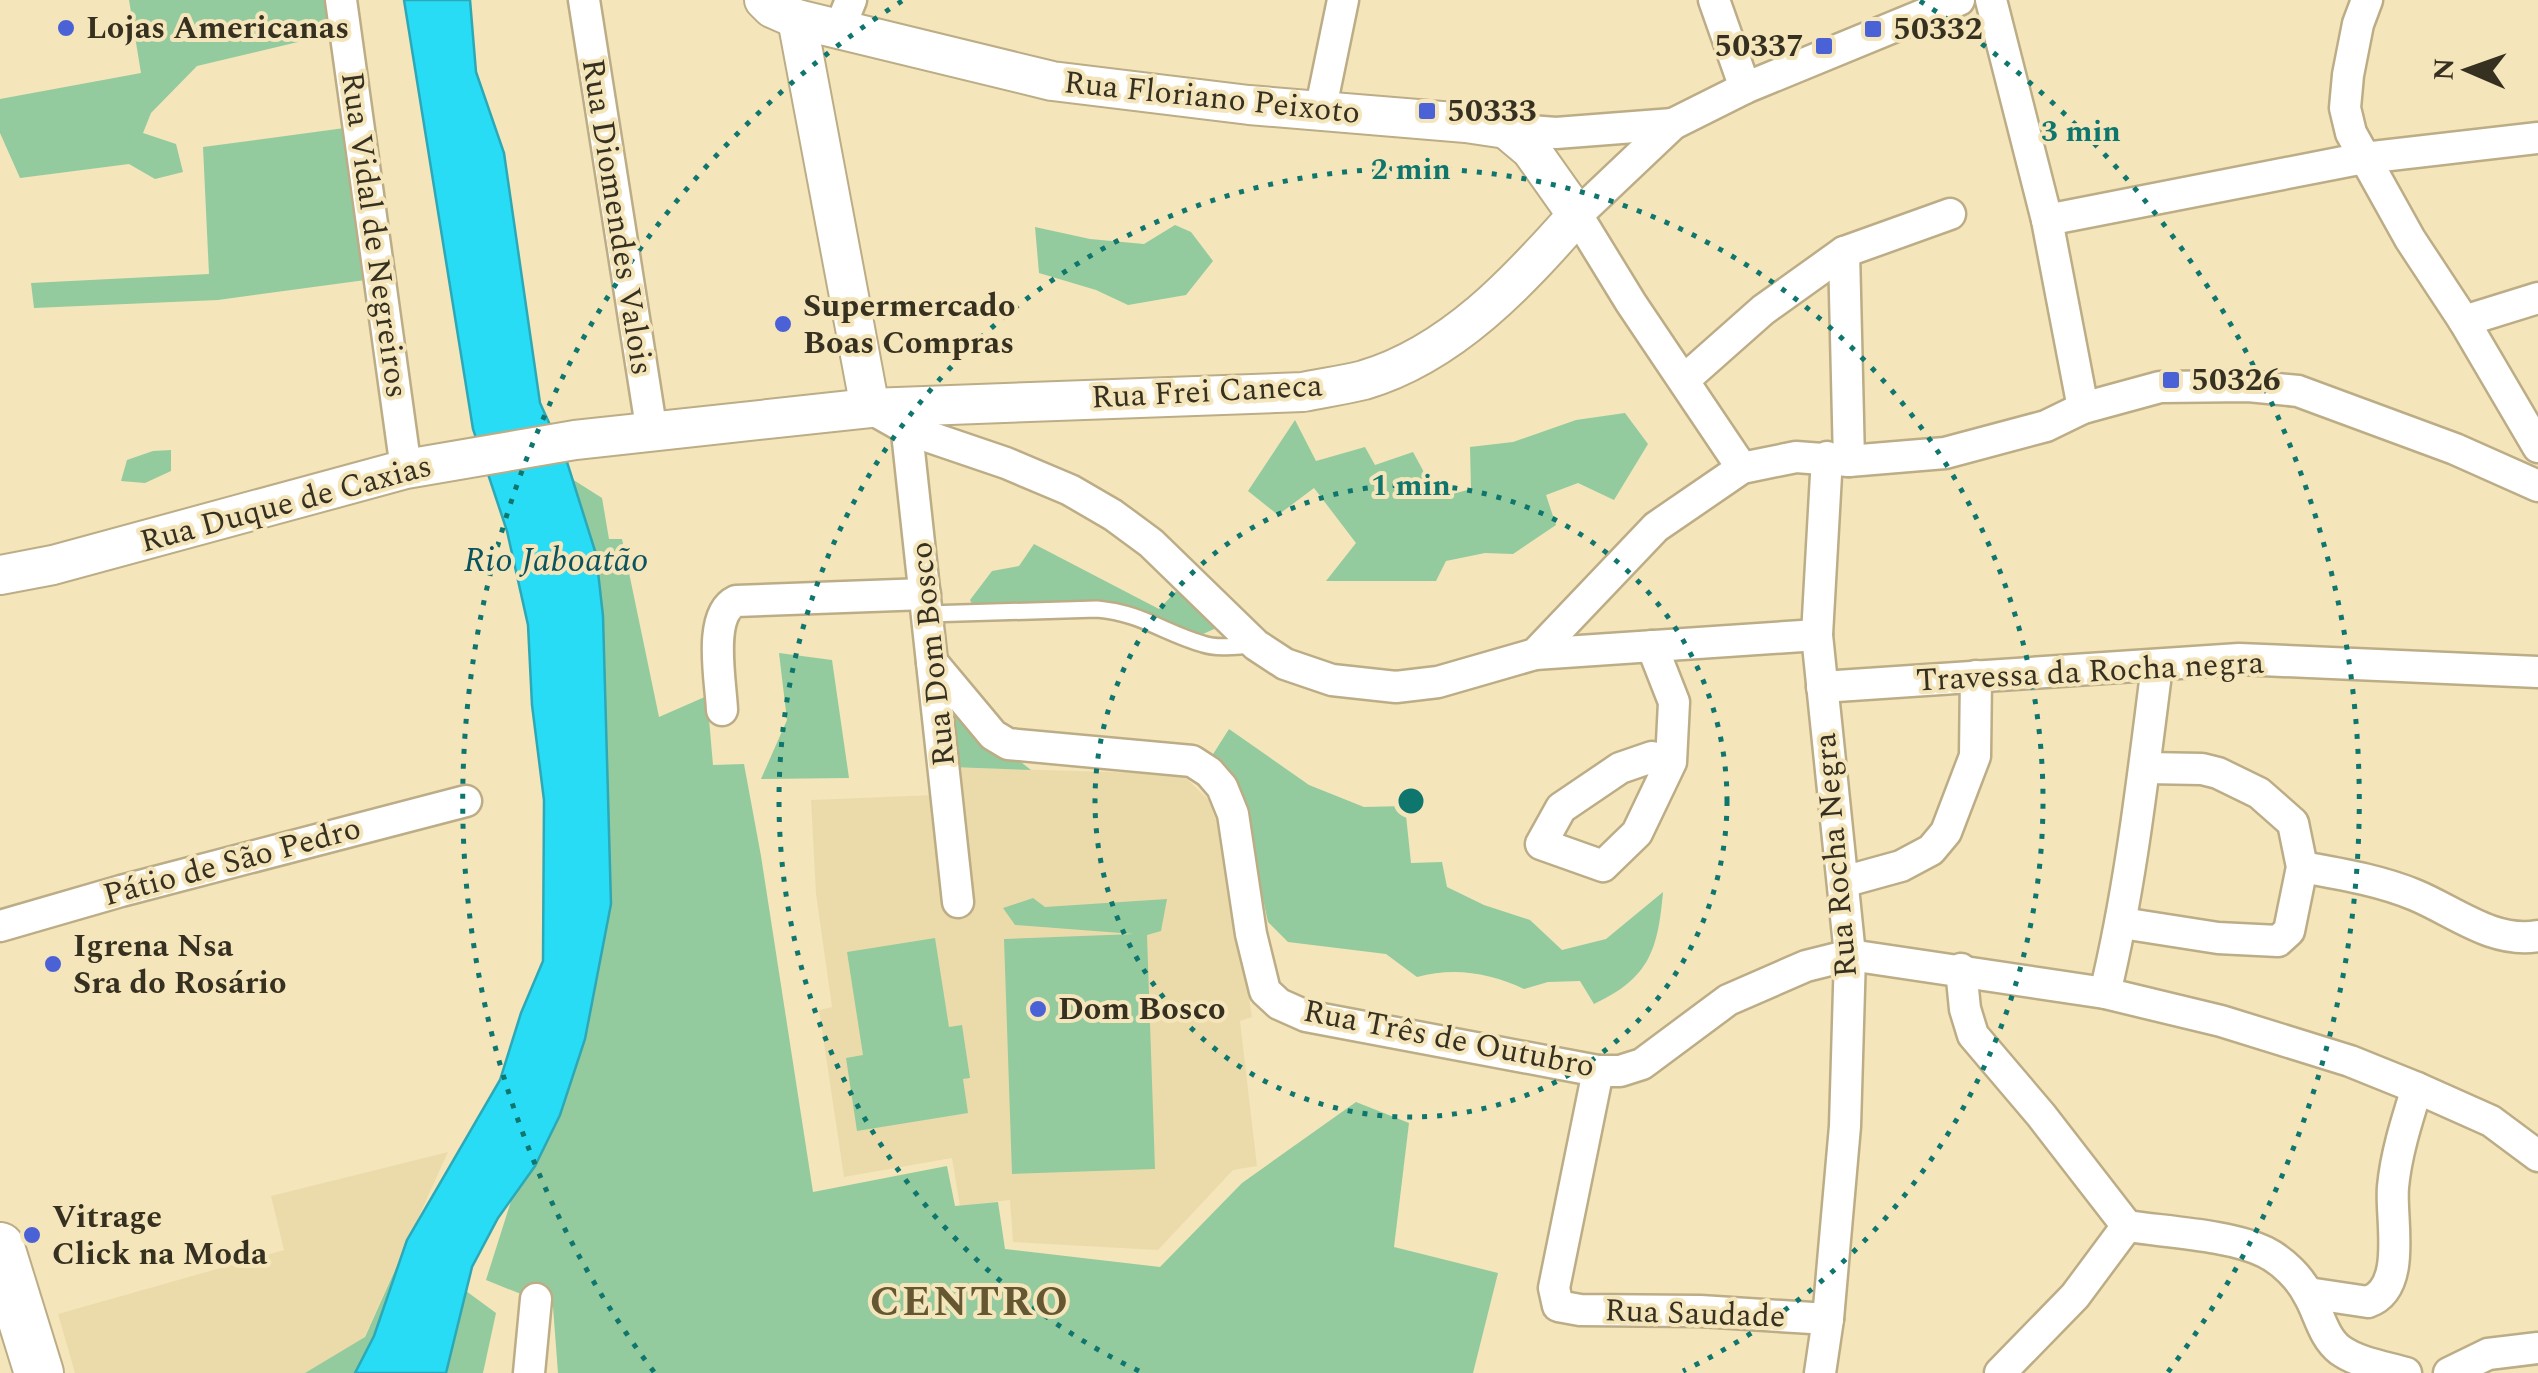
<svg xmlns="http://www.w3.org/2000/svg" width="2538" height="1373" viewBox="0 0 2538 1373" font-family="Spectral,serif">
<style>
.built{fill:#ecdbaa}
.green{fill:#93cb9e}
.water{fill:#28dcf6;stroke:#2ca8b6;stroke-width:2.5}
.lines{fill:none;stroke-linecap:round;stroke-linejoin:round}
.service-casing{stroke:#bcad86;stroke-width:20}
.minor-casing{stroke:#bcad86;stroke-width:35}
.tertiary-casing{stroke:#bcad86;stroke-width:42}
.primary-casing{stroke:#bcad86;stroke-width:52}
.service{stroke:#fff;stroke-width:15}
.minor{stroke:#fff;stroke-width:30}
.tertiary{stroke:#fff;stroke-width:38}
.primary{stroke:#fff;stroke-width:48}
.ring{fill:none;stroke:#0f766e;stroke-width:5;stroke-dasharray:5 10}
.poi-dot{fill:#4a62d6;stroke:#f4e5bb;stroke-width:4}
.labels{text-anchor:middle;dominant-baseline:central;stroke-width:8;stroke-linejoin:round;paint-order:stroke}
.poi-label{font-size:32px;font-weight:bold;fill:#353020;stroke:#f4e5bb;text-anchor:start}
.street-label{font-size:32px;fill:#353020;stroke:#f4e5bb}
.water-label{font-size:35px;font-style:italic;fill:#0b535e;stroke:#f4e5bb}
.district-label{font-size:42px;font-weight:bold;letter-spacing:2.5px;fill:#645732;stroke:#f4e5bb}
.centre{fill:#0f766e;stroke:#f4e5bb;stroke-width:5}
.ring-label{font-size:30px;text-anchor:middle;font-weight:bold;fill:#0f766e;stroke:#f4e5bb;stroke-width:8;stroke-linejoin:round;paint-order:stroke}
</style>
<rect width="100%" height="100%" fill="#f4e5bb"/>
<g class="built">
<path d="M941,767L1182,774L1221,812L1252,1017L1240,1021L1257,1166L1233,1170L1158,1250L1013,1242L1010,1200L960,1206L952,1158L844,1177L819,1010L832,1007L816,894L811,800L934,795Z"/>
<path d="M448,1152L348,1373H75L58,1314L284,1250L271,1196Z"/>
</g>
<g class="green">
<path d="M129,0H334L340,32L197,66L151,113L143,133L176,144L183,172L155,179L129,164L20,178L0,133V99L141,73Z"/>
<path d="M352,127L373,279L218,300L34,308L31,283L209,274L203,147Z"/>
<path d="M1175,225L1191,232L1213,261L1186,295L1128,305L1096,290L1039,273L1035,227L1090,239L1144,244Z"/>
<path d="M1625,413L1648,444L1614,500L1578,483L1546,495L1556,525L1513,554L1485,553L1446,561L1436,581H1326L1356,543L1314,488L1278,515L1248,491L1295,420L1316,461L1365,447L1375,465L1413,452L1438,498L1471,489L1470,447L1513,442L1576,420Z"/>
<path d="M171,450V471L145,483L121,481L127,460L153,451Z"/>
<path d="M572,479L602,498L609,539H622L659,717L707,696L713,765L744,764L761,856L813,1192L947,1166L955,1206L998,1202L1005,1249L1160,1267L1242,1183L1356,1102L1409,1123L1394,1247L1498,1273L1473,1373H558L553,1307L486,1280L512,1198L547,1142L585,1039L611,904L603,616L596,554Z"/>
<path d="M1034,544L1159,609L1183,584L1223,625L1203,634L1089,603L974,608L970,600L992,571L1019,566Z"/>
<path d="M779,653L832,660L849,778L761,779L787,720Z"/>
<path d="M950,693L997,743L1031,770L950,767Z"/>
<path d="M1229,729L1309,785L1364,807L1405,806L1411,863L1442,862L1447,887L1484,905L1530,920L1562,950L1606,939L1663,892C1658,949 1650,978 1594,1004L1580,981L1548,982L1524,989C1489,973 1455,967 1417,977L1386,954L1288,942L1268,922L1244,811L1210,759Z"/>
<path d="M1033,898L1045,907L1167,899L1161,931L1147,935L1155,1169L1012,1174L1004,939L1134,934L1015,925L1003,908Z"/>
<path d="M935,938L949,1027L962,1025L970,1078L963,1079L968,1113L857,1131L846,1058L863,1055L847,952Z"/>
<path d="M400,1259L374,1336L355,1373H305L365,1337Z"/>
<path d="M466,1291L496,1313L483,1373H446Z"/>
</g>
<path class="water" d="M404,0H470L476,72L504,153L540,403L567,462L596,554L603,616L611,904L585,1039L560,1115L535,1166L498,1218L472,1267L446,1373H355L374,1336L407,1240L500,1080L521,1013L543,961L544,800L532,705L528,625L507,531L473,429Z"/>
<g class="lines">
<defs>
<path id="service" d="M927,614L1097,609C1142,613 1164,633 1203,644C1218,649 1236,646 1252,645"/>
<g id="minor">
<path d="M341,0L406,469"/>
<path d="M584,0L652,433"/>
<path d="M1714,0L1745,88"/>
<path d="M1991,0L2047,220L2083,408"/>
<path d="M2367,0L2358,24L2348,75L2345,108L2351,133L2410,239L2464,321L2538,447"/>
<path d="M839,30L851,0"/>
<path d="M1320,112L1343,0"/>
<path d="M1506,129L1556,133L1673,124"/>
<path d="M2047,220L2364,158L2538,138"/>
<path d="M1844,252L1849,461"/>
<path d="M2464,321L2538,298"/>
<path d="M1684,380L1763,310L1844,252L1950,214"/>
<path d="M870,408L909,430L1006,463L1070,490L1113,515L1151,543L1256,645L1285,664L1332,680L1396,687L1438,682L1535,654L1656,527L1742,468L1796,457L1849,461L1945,453L2046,426L2083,408L2160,387L2248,386L2298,391L2455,449L2538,486"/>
<path d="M905,414L958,902"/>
<path d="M1742,468L1631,303L1577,215L1673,124L1745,88L1959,0"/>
<path d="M1652,646L1674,702L1671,762L1637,833L1603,866L1541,844L1561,808L1620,768L1652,757L1671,762"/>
<path d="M1535,654L1817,635"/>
<path d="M932,662L993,735L1008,744L1192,761L1209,772L1222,787L1233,814L1251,934L1265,991L1279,1004L1306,1016L1598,1071H1620L1642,1064L1728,1000L1806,966L1850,955L2105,993L2221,1021L2350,1061L2417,1088L2491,1121L2538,1156"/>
<path d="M1822,687L2239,659L2538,672"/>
<path d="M722,710C721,682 707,615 736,601L925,594"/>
<path d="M2302,867C2340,874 2379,880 2415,895C2454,911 2493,944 2538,936"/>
<path d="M1843,882L1901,866L1931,850L1946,832L1975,756L1976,676"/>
<path d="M2122,923L2218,938L2278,941L2289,931L2302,867L2293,823L2259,793L2218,773L2202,769L2146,768"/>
<path d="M0,926L121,891L466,801"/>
<path d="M1961,969L1965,1009L1973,1035L2041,1115L2127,1226L2075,1296L2000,1373"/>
<path d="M2105,993C2131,885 2143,775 2157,666"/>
<path d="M1598,1071L1554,1288L1558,1306L1580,1310L1700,1311L1828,1319"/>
<path d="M2127,1226C2166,1232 2231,1235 2265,1252C2283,1261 2300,1278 2309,1296C2319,1313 2323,1337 2340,1350C2358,1363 2385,1367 2406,1373"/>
<path d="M2308,1293L2368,1302C2408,1288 2390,1218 2393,1187C2396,1154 2407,1120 2417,1088"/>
<path d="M529,1373L536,1299"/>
<path d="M1820,1373L1828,1319L1845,1126L1850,955L1817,635L1827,457"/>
<path d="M2449,1373L2488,1354L2538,1348"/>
</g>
<g id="tertiary">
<path d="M797,19L870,408"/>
<path d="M0,575L53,565L406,469L575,440L870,408L1303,392C1323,388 1344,385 1364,380C1452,354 1519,281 1577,215L1531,150L1506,129L1466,123L1249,105L1052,81L797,19L772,8L764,0"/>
</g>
<path id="primary" d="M0,1247L39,1373"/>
</defs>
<use href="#service" class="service-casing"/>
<use href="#minor" class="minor-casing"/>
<use href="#tertiary" class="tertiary-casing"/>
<use href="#primary" class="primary-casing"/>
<use href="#service" class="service"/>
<use href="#minor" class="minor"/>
<use href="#tertiary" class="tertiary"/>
<use href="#primary" class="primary"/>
</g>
<g class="ring">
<circle cx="1411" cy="801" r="316"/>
<path d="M1139 1371A632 632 0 1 1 1683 1371"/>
<path d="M654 1372A948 948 0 0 1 902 1M1920 1A948 948 0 0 1 2168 1372"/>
</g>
<g class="poi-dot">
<circle cx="66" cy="28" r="10"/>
<rect x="1863" y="19" width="20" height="20" rx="5"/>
<rect x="1814" y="36" width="20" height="20" rx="5"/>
<rect x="1417" y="101" width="20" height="20" rx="5"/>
<circle cx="783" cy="324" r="10"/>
<rect x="2161" y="370" width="20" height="20" rx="5"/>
<circle cx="53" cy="964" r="10"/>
<circle cx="1038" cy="1009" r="10"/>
<circle cx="32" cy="1235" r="10"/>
</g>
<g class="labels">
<g class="poi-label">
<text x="86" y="28">Lojas Americanas</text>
<text x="1893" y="29">50332</text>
<text x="1804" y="46" text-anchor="end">50337</text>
<text x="1447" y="111">50333</text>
<text x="803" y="306">Supermercado<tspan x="803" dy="37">Boas Compras</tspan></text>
<text x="2191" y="380">50326</text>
<text x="73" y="946">Igrena Nsa<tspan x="73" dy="37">Sra do Rosário</tspan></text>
<text x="1058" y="1009">Dom Bosco</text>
<text x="52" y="1217">Vitrage<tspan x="52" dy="37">Click na Moda</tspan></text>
</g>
<g class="street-label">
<text transform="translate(1212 98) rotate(6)">Rua Floriano Peixoto</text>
<text transform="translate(617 217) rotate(81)">Rua Diomendes Valois</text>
<text transform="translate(374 235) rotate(82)">Rua Vidal de Negreiros</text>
<text transform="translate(1207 392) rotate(-3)">Rua Frei Caneca</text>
<text transform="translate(286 504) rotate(-15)">Rua Duque de Caxias</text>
<text transform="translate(933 654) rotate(-96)">Rua Dom Bosco</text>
<text transform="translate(2090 672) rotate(-3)">Travessa da Rocha negra</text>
<text transform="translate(1836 855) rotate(-95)">Rua Rocha Negra</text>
<text transform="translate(232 862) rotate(-15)">Pátio de São Pedro</text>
<text transform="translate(1449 1039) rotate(11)">Rua Três de Outubro</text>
<text transform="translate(1695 1314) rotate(2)">Rua Saudade</text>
</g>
<g class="water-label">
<text x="556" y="560">Rio Jaboatão</text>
</g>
<g class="district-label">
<text x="970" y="1302">CENTRO</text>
</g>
</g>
<circle cx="1411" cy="801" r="15" class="centre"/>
<g class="ring-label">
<text x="2081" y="141">3 min</text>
<text x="1411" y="179">2 min</text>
<text x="1411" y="495">1 min</text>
</g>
<g transform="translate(2468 70) rotate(272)" stroke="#f4e5bb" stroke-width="8" paint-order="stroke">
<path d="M0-8L18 38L0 25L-18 38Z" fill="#353020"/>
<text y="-15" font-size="28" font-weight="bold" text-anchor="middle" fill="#353020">N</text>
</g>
</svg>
